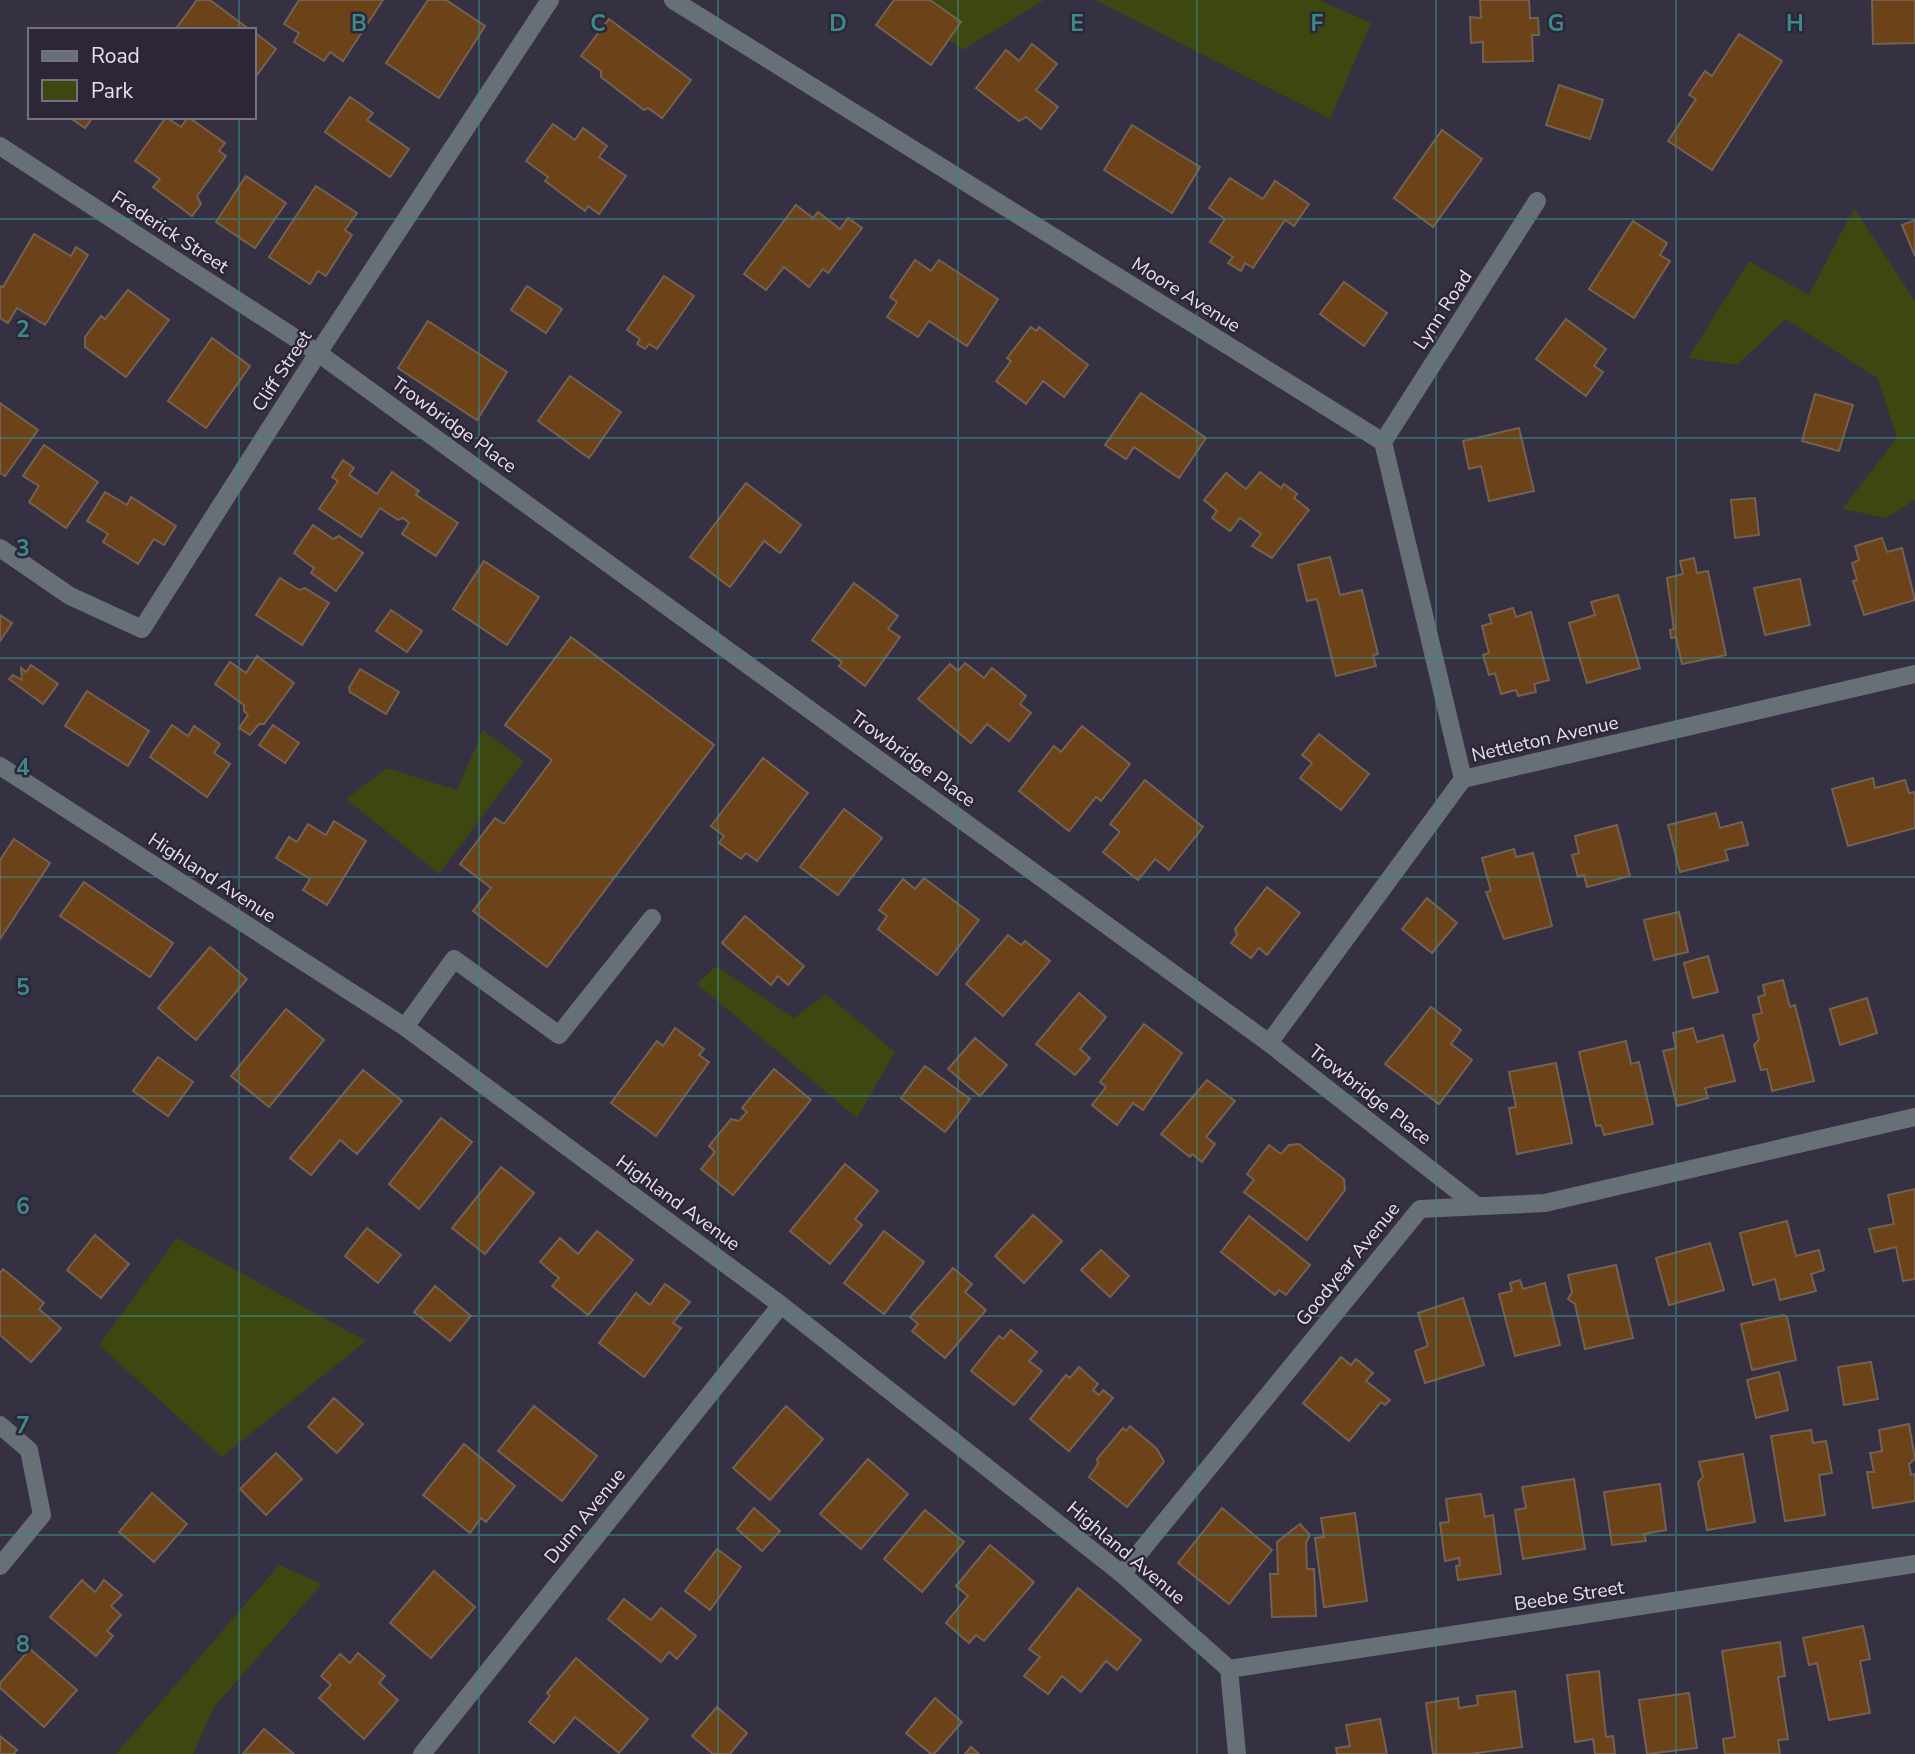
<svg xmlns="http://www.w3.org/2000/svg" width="1915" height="1754" viewBox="0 0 1915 1754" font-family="'Nunito Sans',sans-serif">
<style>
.green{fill:#3d4710}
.building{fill:#6c4218;stroke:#736152;stroke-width:2}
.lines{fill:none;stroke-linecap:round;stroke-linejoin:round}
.lane{stroke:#687077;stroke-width:18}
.street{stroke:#687077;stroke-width:18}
.grid{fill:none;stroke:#3a8b87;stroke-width:2;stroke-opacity:0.55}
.labels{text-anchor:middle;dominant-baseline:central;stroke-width:5;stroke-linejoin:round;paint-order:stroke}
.street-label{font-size:19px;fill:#e4e1ed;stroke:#2c2638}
.grid-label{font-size:23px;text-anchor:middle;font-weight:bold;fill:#3a8b87;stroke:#2c2638;stroke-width:5;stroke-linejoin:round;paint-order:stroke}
</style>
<rect width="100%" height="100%" fill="#363043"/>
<g class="green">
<path d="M892,0H1044L963,50Z"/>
<path d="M1095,0H1319L1371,23L1330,119Z"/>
<path d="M1854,208L1915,301V500L1886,518L1842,509L1897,438L1878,379L1786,319L1737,365L1688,358L1749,261L1809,295Z"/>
<path d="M483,730L524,761L439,874L346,799L387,768L457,790Z"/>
<path d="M716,966L794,1018L826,994L895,1052L857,1118L697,984Z"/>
<path d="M177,1238L366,1341L222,1457L99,1345Z"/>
<path d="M279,1565L322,1584L214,1707L193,1754H116Z"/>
</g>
<g class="building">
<path d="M197,0H210L250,30H175Z"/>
<path d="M299,0H383L343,61L330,52L324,61L294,42L299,33L284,24Z"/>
<path d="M428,0H446L485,26L439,98L386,63Z"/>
<path d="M894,0H930L961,22L931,65L876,25Z"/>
<path d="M1480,0H1529L1530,18H1538L1539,35H1532L1533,61L1483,62V42L1471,43L1470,17L1481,18Z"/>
<path d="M1872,0H1915V43L1873,44Z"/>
<path d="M609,19L691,80L662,118L648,108L644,110L601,77V71L581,56Z"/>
<path d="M254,32L276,49L254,79Z"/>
<path d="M1739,34L1782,61L1712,170L1668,141L1696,99L1689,95L1705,71L1712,76Z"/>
<path d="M1032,44L1057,64L1036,90L1058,107L1041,129L1026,117L1019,121L976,88L1006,50L1019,61Z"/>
<path d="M1559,85L1603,100L1590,139L1546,125Z"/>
<path d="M350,97L373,113L367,120L409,149L390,177L325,132Z"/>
<path d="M69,117H93L85,128Z"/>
<path d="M166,117L181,127L188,117L225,143L219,151L226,156L197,196L201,204L192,216L153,187L160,179L135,161Z"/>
<path d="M553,124L575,140L583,128L607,146L599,157L626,176L599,214L588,206L585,211L545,181L548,177L526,161Z"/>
<path d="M1132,125L1200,167L1172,213L1104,170Z"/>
<path d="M1442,130L1482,159L1433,227L1394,198Z"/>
<path d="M246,176L286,203L255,248L216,222Z"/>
<path d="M1230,178L1263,199L1275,181L1309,204L1294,226L1285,220L1253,268L1245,263L1241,271L1228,263L1233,257L1210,242L1225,219L1209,208Z"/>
<path d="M316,186L357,213L345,230L352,235L326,276L318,271L310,284L269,257Z"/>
<path d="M796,205L813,218L818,212L840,229L848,218L862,228L828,273L823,269L809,287L784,267L766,290L744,274Z"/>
<path d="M1915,220V256L1902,225Z"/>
<path d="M1633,221L1667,243L1660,255L1670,261L1634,318L1589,289Z"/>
<path d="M34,234L71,256L76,247L88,255L45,325L17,308L8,323L0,318V286L3,287Z"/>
<path d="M915,260L931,271L939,260L998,299L967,346L929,321L918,337L887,317L897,302L890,297Z"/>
<path d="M664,276L694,296L657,349L649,344L645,349L637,344L640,339L627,330Z"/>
<path d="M1344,282L1387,313L1364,346L1320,314Z"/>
<path d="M527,286L562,309L546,333L511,310Z"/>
<path d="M128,290L169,320L126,377L85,347V337L101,316L105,319Z"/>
<path d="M1566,319L1606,349L1594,366L1603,372L1586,396L1536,359Z"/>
<path d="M428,321L507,372L477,420L398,368Z"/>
<path d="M1031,327L1036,331L1039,327L1088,365L1064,397L1043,381L1026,404L996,381L1011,361L1007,358Z"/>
<path d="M212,338L250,366L206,428L168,401Z"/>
<path d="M570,376L621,412L589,458L538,421Z"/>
<path d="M1141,393L1206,438L1179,478L1134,447L1126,459L1105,445Z"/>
<path d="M1815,394L1853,405L1839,451L1802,441Z"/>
<path d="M0,403L38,430L5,476L0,473Z"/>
<path d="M1519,428L1534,491L1489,501L1481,466L1469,469L1463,441Z"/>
<path d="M44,445L98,482L66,528L29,502L39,486L23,476Z"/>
<path d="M343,460L354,468L349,475L377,494L392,472L419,491L416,495L458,523L436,556L402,534L409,523L403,518L398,520L380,508L361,537L319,509L338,481L332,477Z"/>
<path d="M1260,472L1281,488L1284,484L1297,494L1294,498L1309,510L1272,558L1252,546L1261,534L1240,518L1230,531L1212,518L1217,511L1204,500L1226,473L1246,489Z"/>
<path d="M746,483L801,525L780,553L764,541L730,587L690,557Z"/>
<path d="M105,492L127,505L131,497L176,526L164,545L154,539L138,564L103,542L108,534L87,521Z"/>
<path d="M1755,498L1759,535L1735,538L1731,500Z"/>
<path d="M313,525L333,539L339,536L363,553L336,591L311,573L314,568L294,553Z"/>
<path d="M1882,538L1887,552L1902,548L1915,600L1864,615L1853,581L1857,580L1852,563L1859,560L1855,546Z"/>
<path d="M1330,557L1340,595L1362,590L1378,654L1373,655L1376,666L1336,676L1317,599L1307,601L1298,565Z"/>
<path d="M1694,558L1697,573L1708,571L1726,655L1682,664L1676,637L1671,638L1670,630L1674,629L1667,578L1683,574L1680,561Z"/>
<path d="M484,561L539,597L507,645L453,609Z"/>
<path d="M280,578L299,590L305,588L329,603L302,645L256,615Z"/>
<path d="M1800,579L1810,625L1765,635L1754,588Z"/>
<path d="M854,583L898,616L888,629L900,637L865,686L839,666L842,662L812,640Z"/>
<path d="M1618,595L1640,668L1587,683L1569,623L1595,615L1591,602Z"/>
<path d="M1513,608L1516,617L1531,612L1549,680L1534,684L1536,692L1518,696L1516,690L1501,694L1495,673L1489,675L1483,655L1489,653L1482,626L1492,623L1489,615Z"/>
<path d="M391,610L422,631L407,652L376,631Z"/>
<path d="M0,615L12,623L0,641Z"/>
<path d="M571,637L714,745L547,967L473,911L491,888L460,864L495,818L504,824L552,760L505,725Z"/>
<path d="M257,656L294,683L264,724H259L250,735L239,728L248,715L244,711V705L215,684L230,662L246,673Z"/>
<path d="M965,663L984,678L992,668L1026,696L1020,704L1031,713L1009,741L987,724L971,743L918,699L950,664L958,671Z"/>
<path d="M31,665L58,684L43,704L9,679L13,675L22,680L21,668L26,672Z"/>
<path d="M360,669L399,692L386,714L350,692L349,688Z"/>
<path d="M87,691L149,731L128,766L65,726Z"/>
<path d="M172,725L188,736L194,726L220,744L214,753L230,764L207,797L150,757Z"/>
<path d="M273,725L299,743L285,763L259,745Z"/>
<path d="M1082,726L1130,764L1101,801L1096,797L1069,831L1019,791L1054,746L1061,752Z"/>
<path d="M1319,734L1369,774L1341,810L1300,778L1312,763L1302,755Z"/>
<path d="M763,758L808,793L757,861L746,853L741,859L719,843L724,836L711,826Z"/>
<path d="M1873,778L1875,788L1905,780L1909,793L1915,792V828L1848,846L1832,789Z"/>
<path d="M1145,780L1203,827L1169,870L1155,859L1138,880L1103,852L1120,832L1110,824Z"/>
<path d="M844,809L882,838L838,895L800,867Z"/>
<path d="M1716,813L1720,828L1742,822L1748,845L1725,850L1728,860L1680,872L1668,825Z"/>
<path d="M334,821L366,841L327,905L303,890L310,879L276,858L289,837L297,842L308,824L326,835Z"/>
<path d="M1617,825L1630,876L1587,887L1584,875L1578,877L1572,855L1579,853L1575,836Z"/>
<path d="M14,839L50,863L0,939V860Z"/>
<path d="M1514,849L1516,857L1533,853L1552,926L1504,939L1486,892L1491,891L1482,858Z"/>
<path d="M924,878L979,920L937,975L878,929L887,916L879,910L903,879L915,889Z"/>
<path d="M84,882L173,943L150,977L60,916Z"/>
<path d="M1267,887L1300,913L1267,955L1259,948L1251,958L1231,943L1237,935L1235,929Z"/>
<path d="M1427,898L1457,923L1432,953L1402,929Z"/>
<path d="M1679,912L1688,952L1654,960L1644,920Z"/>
<path d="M745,916L804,966L788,985L778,976L771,985L722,943Z"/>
<path d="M1008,935L1021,945L1025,941L1050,961L1003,1016L966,984Z"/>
<path d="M210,947L247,979L196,1040L158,1008Z"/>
<path d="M1708,956L1718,992L1693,998L1684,963Z"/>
<path d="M1783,980L1790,1007L1795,1005L1814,1081L1772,1091L1767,1069L1761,1070L1754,1045L1759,1040L1753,1015L1762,1013L1758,997L1765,995L1763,985Z"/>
<path d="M1079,993L1106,1017L1080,1049L1090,1058L1075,1075L1036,1044Z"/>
<path d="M1867,998L1877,1033L1840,1045L1830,1009Z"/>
<path d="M1431,1007L1461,1030L1451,1044L1472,1060L1439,1104L1385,1064Z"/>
<path d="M286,1009L324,1040L269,1107L231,1076Z"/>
<path d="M1144,1024L1182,1053L1143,1110L1133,1103L1117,1125L1092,1105L1106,1087L1100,1082Z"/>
<path d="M675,1028L704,1049L699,1055L709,1062L656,1136L611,1103L657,1041L663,1046Z"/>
<path d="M1693,1028L1697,1042L1723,1035L1735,1081L1705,1088L1708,1098L1677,1106L1663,1051L1676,1048L1673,1033Z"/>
<path d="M975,1038L1007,1065L980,1096L948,1069Z"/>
<path d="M1626,1041L1631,1064L1639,1062L1653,1124L1604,1135L1601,1125L1596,1126L1579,1052Z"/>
<path d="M158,1057L193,1082L168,1116L133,1091Z"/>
<path d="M1556,1063L1572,1143L1517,1154L1509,1108L1516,1107L1509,1072Z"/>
<path d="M925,1066L970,1099L945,1132L901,1098Z"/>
<path d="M774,1069L811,1100L733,1195L701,1169L715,1152L709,1146L731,1119L739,1121L747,1112L742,1108Z"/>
<path d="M363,1070L402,1101L357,1154L340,1140L311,1175L290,1158Z"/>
<path d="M1207,1080L1235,1101L1206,1137L1215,1144L1202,1162L1192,1154L1190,1157L1161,1134Z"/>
<path d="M441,1118L472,1142L419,1209L389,1184Z"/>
<path d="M1299,1144L1344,1179L1345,1190L1307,1240L1244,1192L1254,1180L1247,1174L1269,1145L1281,1154L1289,1145Z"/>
<path d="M845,1164L878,1191L855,1219L862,1225L830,1264L790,1231Z"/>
<path d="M501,1167L534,1193L485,1254L452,1228Z"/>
<path d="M1915,1189V1279L1903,1281L1896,1247L1875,1252L1869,1229L1894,1224L1888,1195Z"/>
<path d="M1033,1215L1062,1241L1024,1283L995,1256Z"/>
<path d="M1249,1216L1310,1265L1286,1295L1279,1290L1275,1295L1221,1252Z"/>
<path d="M1787,1221L1796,1256L1819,1250L1824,1270L1811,1274L1816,1291L1780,1300L1775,1279L1753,1285L1740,1233Z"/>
<path d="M367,1228L401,1255L378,1283L345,1256Z"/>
<path d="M597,1231L633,1260L588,1315L552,1286L559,1278L540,1262L560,1238L578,1254Z"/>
<path d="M884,1231L924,1262L884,1314L844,1283Z"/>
<path d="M95,1235L129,1264L101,1298L67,1270Z"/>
<path d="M1710,1243L1724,1290L1669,1305L1656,1258Z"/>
<path d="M1101,1250L1129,1276L1110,1297L1081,1270Z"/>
<path d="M1616,1265L1633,1338L1585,1349L1575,1304L1568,1299L1572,1292L1568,1275Z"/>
<path d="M953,1268L972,1284L965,1292L986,1310L945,1358L912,1331L918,1324L910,1317Z"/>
<path d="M3,1269L44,1303L39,1309L61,1328L31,1362L0,1335V1273Z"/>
<path d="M1520,1280L1523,1289L1545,1283L1560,1345L1515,1356L1499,1294L1512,1291L1510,1283Z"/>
<path d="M665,1284L690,1302L673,1323L681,1328L644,1377L599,1343L636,1293L650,1305Z"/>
<path d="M435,1286L471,1316L450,1341L414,1312Z"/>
<path d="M1463,1298L1484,1365L1425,1383L1415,1351L1428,1346L1418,1313Z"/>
<path d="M1784,1315L1787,1317L1796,1360L1752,1370L1741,1324Z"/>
<path d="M1011,1330L1037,1352L1029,1361L1042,1371L1014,1405L971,1371L999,1336L1003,1339Z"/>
<path d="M1341,1357L1351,1365L1356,1359L1373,1373L1366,1381L1390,1400L1385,1405L1381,1402L1349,1441L1303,1403Z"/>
<path d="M1871,1362L1878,1399L1844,1405L1838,1367Z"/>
<path d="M1079,1367L1098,1384L1093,1390L1099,1395L1103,1390L1113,1398L1069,1451L1030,1419L1066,1375L1070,1378Z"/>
<path d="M1779,1372L1788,1410L1756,1418L1747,1380Z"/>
<path d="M334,1398L363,1424L337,1453L308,1427Z"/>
<path d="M534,1406L597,1456L562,1501L498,1451Z"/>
<path d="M786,1406L823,1439L770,1500L733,1468Z"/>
<path d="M1909,1424L1915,1459L1909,1464L1911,1475L1915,1474V1501L1873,1508L1867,1472H1874L1870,1453L1882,1451L1879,1430Z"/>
<path d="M1130,1426L1157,1449L1164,1462L1127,1507L1089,1477L1098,1464L1097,1459L1123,1428L1126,1431Z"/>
<path d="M1811,1430L1813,1443L1826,1441L1832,1473L1819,1475L1825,1515L1785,1521L1771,1436Z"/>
<path d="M464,1444L515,1486L486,1522L481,1518L470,1533L423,1495Z"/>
<path d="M276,1453L302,1479L266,1515L240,1489Z"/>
<path d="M1743,1454L1755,1522L1707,1530L1698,1482L1703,1477L1699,1462Z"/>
<path d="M868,1459L908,1494L861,1549L820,1514Z"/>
<path d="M1574,1479L1585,1549L1523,1559L1515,1510L1526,1508L1522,1487Z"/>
<path d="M1660,1484L1666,1530L1644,1534L1646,1541L1612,1545L1604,1492Z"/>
<path d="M152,1493L187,1524L154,1562L119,1532Z"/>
<path d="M1481,1494L1485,1517L1493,1515L1501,1574L1458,1580L1456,1566L1460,1565L1459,1558L1445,1561L1440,1523L1449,1522L1446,1499Z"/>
<path d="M754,1508L780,1531L762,1551L737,1529Z"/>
<path d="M1222,1508L1272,1550L1229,1604L1178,1563Z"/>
<path d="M925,1510L964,1542L922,1592L884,1559Z"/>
<path d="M1355,1513L1367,1601L1324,1607L1315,1538L1324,1537L1321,1518Z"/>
<path d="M1300,1524L1310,1535L1306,1543L1307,1569H1314L1316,1616L1272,1617L1270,1574H1278L1277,1542Z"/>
<path d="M990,1545L1034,1582L984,1641L976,1635L969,1643L946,1623L968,1596L956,1586Z"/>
<path d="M717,1549L741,1567L710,1610L685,1591Z"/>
<path d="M434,1571L475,1607L431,1658L390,1623Z"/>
<path d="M82,1580L95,1592L104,1580L122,1595L111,1606L121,1615L107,1631L113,1636L96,1656L50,1617Z"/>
<path d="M1078,1588L1141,1640L1117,1670L1106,1661L1081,1692L1062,1676L1048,1694L1024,1676L1040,1657L1029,1649Z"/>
<path d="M624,1599L651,1620L661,1608L696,1636L677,1659L669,1652L661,1662L608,1619Z"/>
<path d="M1863,1626L1870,1659L1860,1661L1870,1713L1829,1720L1817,1663L1809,1665L1803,1638Z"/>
<path d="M1780,1642L1785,1676L1778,1677L1788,1739L1778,1740L1780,1754H1725L1723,1739L1735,1737L1722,1651Z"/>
<path d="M30,1649L77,1690L44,1727L0,1688V1683Z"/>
<path d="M358,1653L385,1676L379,1683L398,1700L364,1739L319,1698L331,1685L321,1676L340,1654L350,1663Z"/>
<path d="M576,1658L648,1719L619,1753L575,1717L554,1743L529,1722L550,1696L547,1693Z"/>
<path d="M1599,1671L1606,1737L1613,1736L1615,1754H1595L1593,1739L1575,1742L1567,1675Z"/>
<path d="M1515,1691L1522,1747L1470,1754H1433L1426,1703L1458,1698L1459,1708L1478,1705L1477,1696Z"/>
<path d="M1689,1693L1697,1748L1647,1754L1639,1700Z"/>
<path d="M935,1698L962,1722L934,1754H931L906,1733Z"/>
<path d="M717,1707L747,1733L730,1754H713L692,1736Z"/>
<path d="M1380,1719L1387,1754H1337L1336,1748L1350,1746L1346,1725Z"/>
<path d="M264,1729L294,1754H243Z"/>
<path d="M0,1736L17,1750L14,1754H0Z"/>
<path d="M971,1747L979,1754H965Z"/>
</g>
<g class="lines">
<path class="lane" d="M405,1027L454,959L559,1035L652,918"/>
<g class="street">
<path d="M673,0L1383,442L1463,779"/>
<path d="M0,146L318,353L1269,1043L1477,1206"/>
<path d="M1383,442L1537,201"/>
<path d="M0,548L70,596L142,629L318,353L550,0"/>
<path d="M0,766L405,1027L781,1305L1122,1574L1229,1669L1237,1754"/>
<path d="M1269,1043L1463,779L1915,674"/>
<path d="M0,1425L29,1450L42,1515L0,1566"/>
<path d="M1122,1574L1420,1209L1545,1203L1915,1117"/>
<path d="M1229,1669L1915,1564"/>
<path d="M422,1754L781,1305"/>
</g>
</g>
<path class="grid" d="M239,0V30M479,0V1754M718,0V1754M958,0V1754M1197,0V1754M1436,0V1754M1676,0V1754M239,117V1754M0,219H1915M0,438H1915M0,658H1915M0,877H1915M0,1096H1915M0,1316H1915M0,1535H1915"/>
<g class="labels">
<g class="street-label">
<text transform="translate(170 232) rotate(33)">Frederick Street</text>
<text transform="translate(1186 295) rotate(32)">Moore Avenue</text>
<text transform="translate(1443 310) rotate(-57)">Lynn Road</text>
<text transform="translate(282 371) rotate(-57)">Cliff Street</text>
<text transform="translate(454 425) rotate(36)">Trowbridge Place</text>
<text transform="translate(1545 739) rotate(-13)">Nettleton Avenue</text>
<text transform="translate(913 759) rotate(36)">Trowbridge Place</text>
<text transform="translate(212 878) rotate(33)">Highland Avenue</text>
<text transform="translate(1370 1095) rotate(38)">Trowbridge Place</text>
<text transform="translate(678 1203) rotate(36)">Highland Avenue</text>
<text transform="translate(1348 1264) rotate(-51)">Goodyear Avenue</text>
<text transform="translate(585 1516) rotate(-51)">Dunn Avenue</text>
<text transform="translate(1126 1553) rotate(40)">Highland Avenue</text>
<text transform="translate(1569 1596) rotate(-9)">Beebe Street</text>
</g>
</g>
<g class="grid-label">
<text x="359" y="31">B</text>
<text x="598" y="31">C</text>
<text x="838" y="31">D</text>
<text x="1077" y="31">E</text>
<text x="1317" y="31">F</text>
<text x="1556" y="31">G</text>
<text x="1795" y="31">H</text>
<text x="23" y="337">2</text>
<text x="23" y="556">3</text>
<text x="23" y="775">4</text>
<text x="23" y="995">5</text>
<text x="23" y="1214">6</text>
<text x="23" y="1433">7</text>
<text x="23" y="1652">8</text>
</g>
<rect x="28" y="28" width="228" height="91" fill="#2c2638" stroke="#767180" stroke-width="2"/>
<rect x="42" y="51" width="35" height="10" fill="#687077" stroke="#767180" stroke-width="2"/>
<text x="91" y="63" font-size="21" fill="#e4e1ed">Road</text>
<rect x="42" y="80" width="35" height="21" fill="#3d4710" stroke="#767180" stroke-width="2"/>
<text x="91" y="98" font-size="21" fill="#e4e1ed">Park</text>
</svg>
